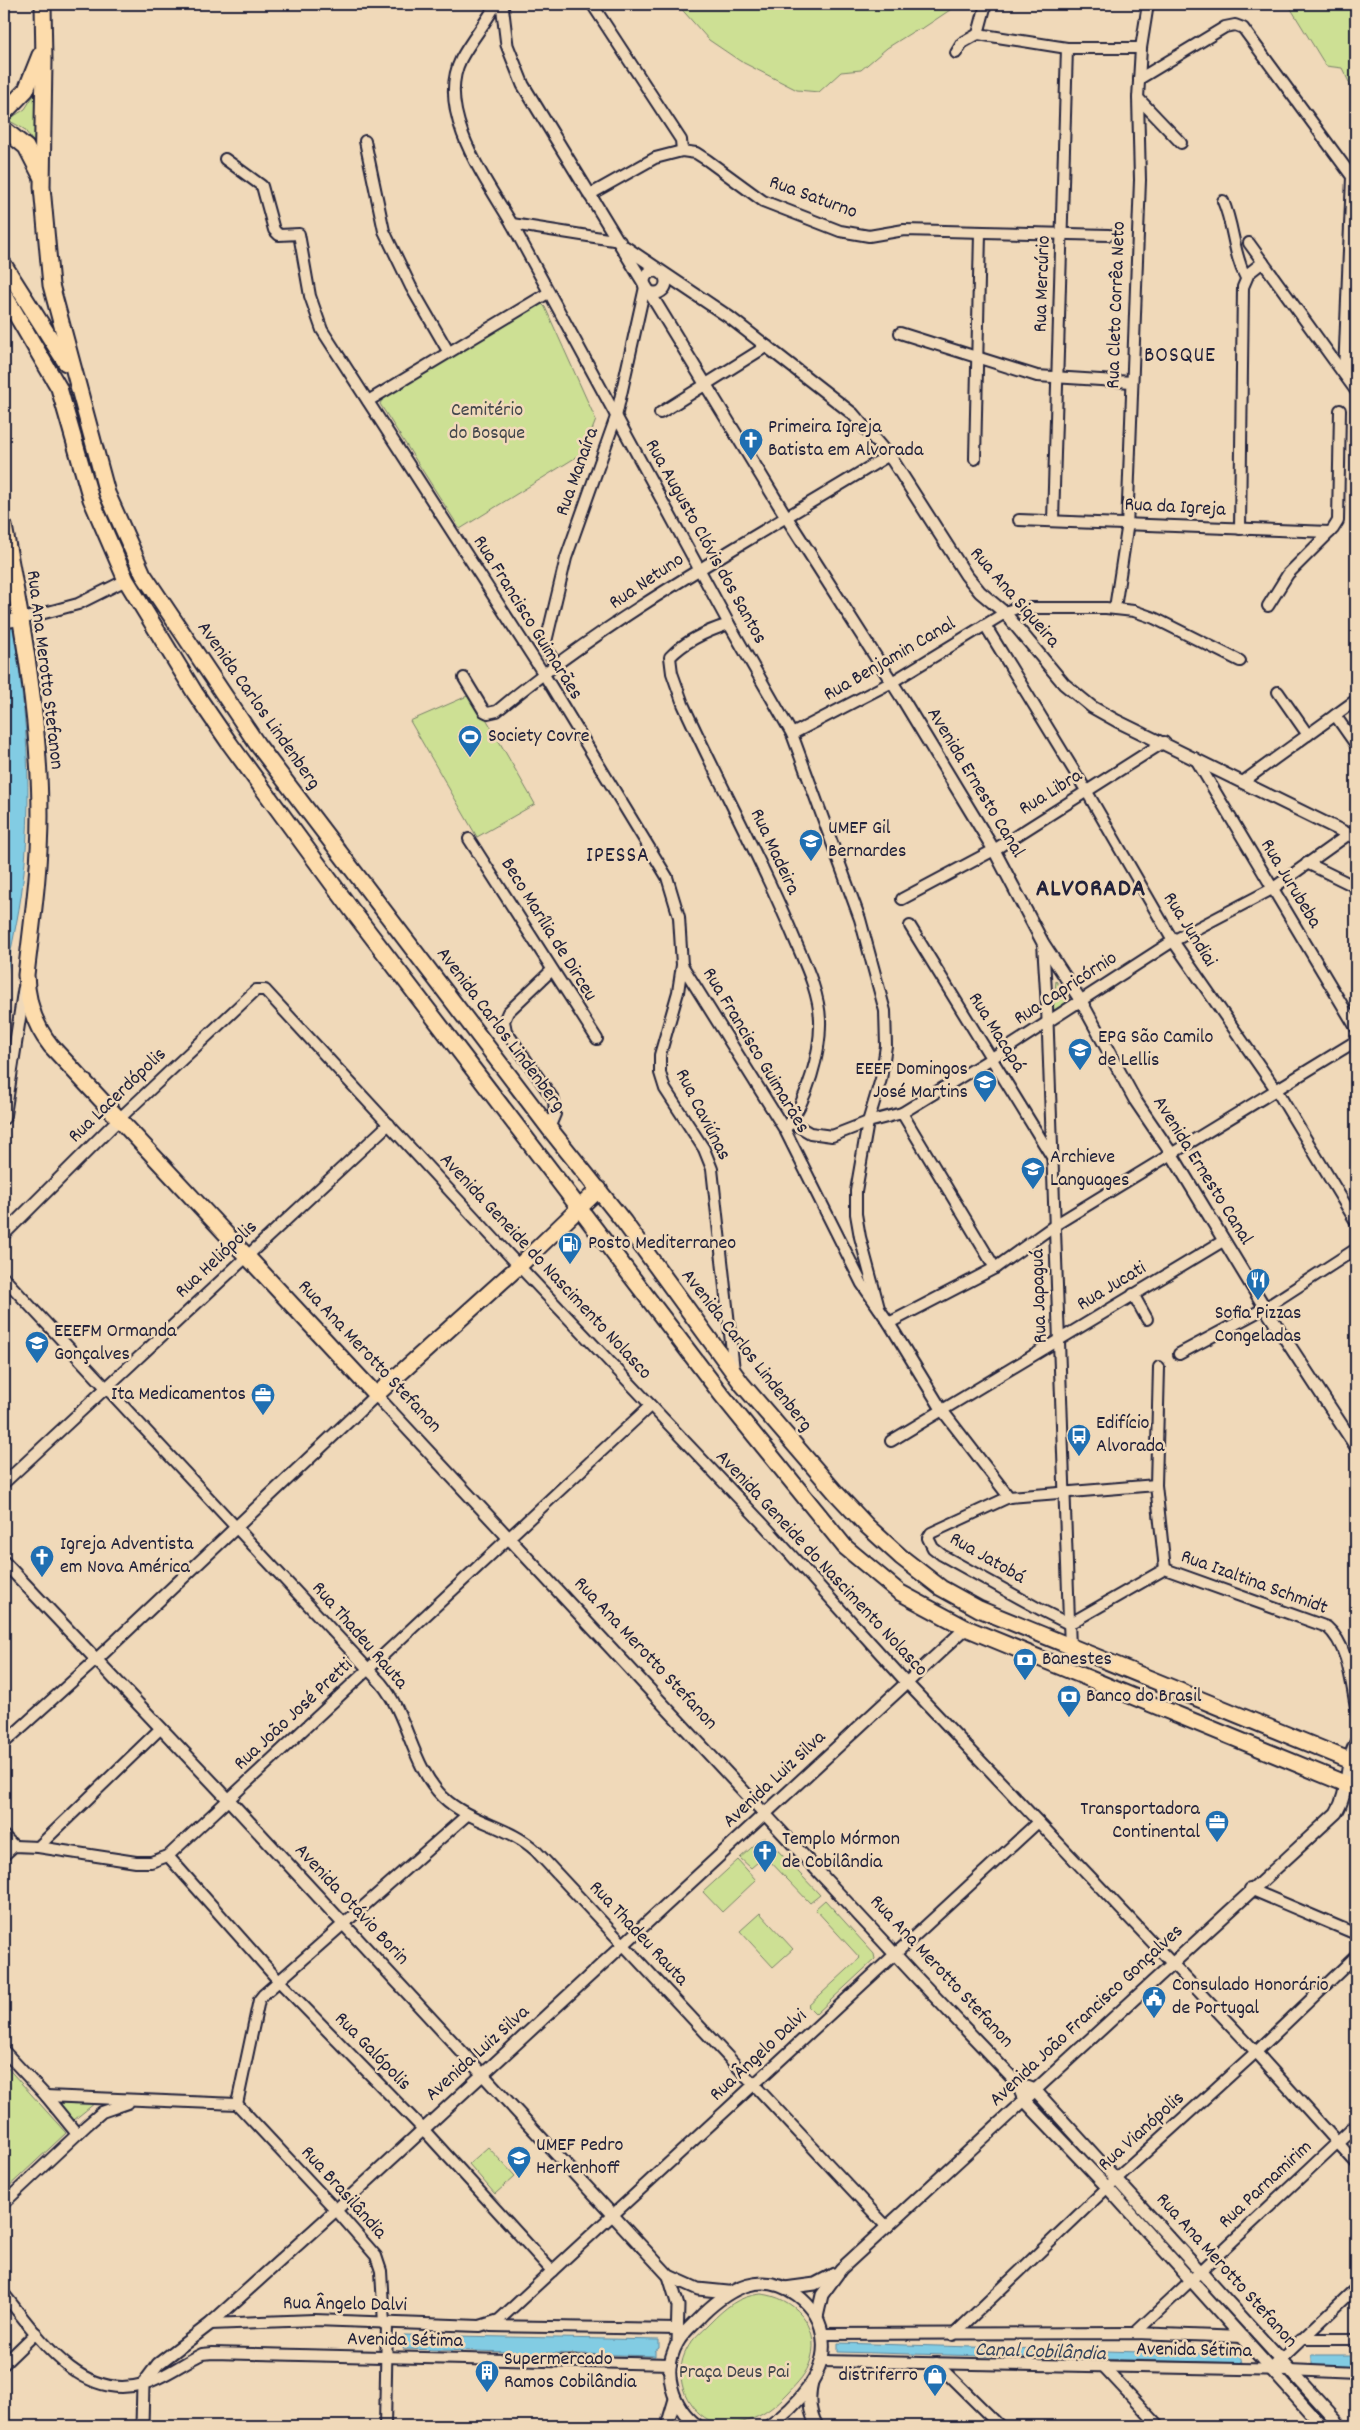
<svg xmlns="http://www.w3.org/2000/svg" width="1360" height="2430" viewBox="0 0 1360 2430" font-family="Dekko,sans-serif">
<style>
.green{fill:#cde094;stroke:#788168}
.water{fill:#82cce3;stroke:#5c88a0}
.lines{fill:none;stroke-linecap:round;stroke-linejoin:round}
.minor-casing{stroke:#22223b;stroke-width:14}
.tertiary-casing{stroke:#22223b;stroke-width:15}
.primary-casing{stroke:#22223b;stroke-width:19}
.minor{stroke:#f0d9b9;stroke-width:10}
.tertiary{stroke:#f0d9b9;stroke-width:11}
.primary{stroke:#fddcac;stroke-width:15}
.labels{text-anchor:middle;dominant-baseline:central;stroke-width:5;stroke-linejoin:round;paint-order:stroke}
.street-label{font-size:20px;fill:#22223b;stroke:#f0d9b9}
.park-label{font-size:20px;fill:#44484d;stroke:#f0d9b9}
.poi-label{font-size:20px;fill:#22223b;stroke:#f0d9b9;text-anchor:start}
.water-label{font-size:21px;font-style:italic;fill:#35445d;stroke:#f0d9b9}
.quarter-label{font-size:22px;letter-spacing:1px;fill:#22223b;stroke:#f0d9b9}
.district-label{font-size:25px;font-weight:bold;letter-spacing:1px;fill:#22223b;stroke:#f0d9b9}
</style>
<rect width="100%" height="100%" fill="#f0d9b9"/>
<filter id="ink" filterUnits="userSpaceOnUse"><feTurbulence type="fractalNoise" baseFrequency=".02" numOctaves="2"/><feDisplacementMap in="SourceGraphic" scale="10" xChannelSelector="R" yChannelSelector="G"/><feConvolveMatrix kernelMatrix="1 2 1 2 8 2 1 2 1" color-interpolation-filters="sRGB"/></filter>
<g filter="url(#ink)">
<g class="green">
<path d="M677,4H959L923,28L914,31L887,48L861,70L841,72L819,92L797,90L740,61L709,40Z"/>
<path d="M1288,4H1356V96L1342,68L1326,66Z"/>
<path d="M37,90V147L24,129L8,120L25,109Z"/>
<path d="M536,304H542L545,307L596,420L583,453L460,529L380,404L384,395Z"/>
<path d="M472,694L535,804L477,837L410,721Z"/>
<path d="M1056,981L1070,1000L1053,1011Z"/>
<path d="M766,1838L820,1895L810,1903L765,1856L751,1868L740,1858L761,1839Z"/>
<path d="M738,1860L756,1880L722,1912L703,1892Z"/>
<path d="M825,1900L874,1954L875,1959L816,2014L808,2006L860,1958L815,1909Z"/>
<path d="M760,1913L793,1949L773,1967L740,1931Z"/>
<path d="M4,2064L66,2133L4,2191Z"/>
<path d="M59,2103H95L74,2120Z"/>
<path d="M488,2147L515,2176L495,2194L469,2164Z"/>
<path d="M761,2294C793,2297 821,2325 811,2359C807,2374 797,2383 788,2393C766,2416 742,2430 709,2420C684,2407 673,2374 687,2349C692,2339 702,2331 710,2323C725,2308 738,2296 761,2294Z"/>
</g>
<g class="water">
<path d="M4,580C24,678 35,781 23,881C19,918 9,954 4,990V882L9,789L4,710Z"/>
<path d="M404,2335L659,2340V2348L655,2351V2356L403,2349Z"/>
<path d="M838,2343L1240,2355L1242,2363L838,2352Z"/>
<path d="M1312,2355H1356V2368L1312,2367Z"/>
</g>
<g class="lines">
<defs>
<g id="minor">
<path d="M496,4C486,23 471,40 461,59C435,111 486,180 512,224L729,624L792,734L860,919L885,1011L886,1046L881,1079L868,1122L856,1191V1214L860,1237L879,1308"/>
<path d="M592,4L681,140L682,151"/>
<path d="M978,34L1067,48H1141"/>
<path d="M978,34L986,4"/>
<path d="M956,53L962,43L978,34"/>
<path d="M1139,79L1225,27L1235,25L1243,28L1356,182"/>
<path d="M1138,98L1181,143"/>
<path d="M365,141L384,231L411,287L448,351"/>
<path d="M225,159L262,186L274,230L279,235L299,234L310,296L322,330L543,673L667,877L679,917L682,965L678,992L660,1055V1073L665,1089L704,1149L712,1169L734,1370"/>
<path d="M589,195L655,158L682,151L696,153L707,160L763,201L840,231L869,236L904,230L1109,235"/>
<path d="M1223,201C1234,226 1233,254 1246,278"/>
<path d="M512,224L620,241"/>
<path d="M1249,243L1356,391"/>
<path d="M900,333L1037,376L1132,382"/>
<path d="M1344,373L1352,177"/>
<path d="M368,401L548,293"/>
<path d="M660,413L767,346"/>
<path d="M975,459L980,233"/>
<path d="M1019,520L1330,532"/>
<path d="M1053,521L1067,48"/>
<path d="M1240,529L1243,287L1249,273L1263,262"/>
<path d="M1268,606L1288,574L1333,529L1338,521L1340,410"/>
<path d="M1115,608L1127,529L1140,180L1138,98L1141,48L1148,4"/>
<path d="M22,619L78,604L126,580"/>
<path d="M729,624C707,631 686,640 670,657L672,673L683,704C718,781 759,855 792,933C803,960 819,990 820,1020C821,1053 807,1100 787,1127"/>
<path d="M985,625L1087,792L1173,941L1277,1091L1356,1222"/>
<path d="M556,665L545,646L566,558L616,417L645,287"/>
<path d="M464,678L484,711L488,713L497,711C616,611 757,537 889,455"/>
<path d="M1278,692L1308,735"/>
<path d="M1335,715L1356,745"/>
<path d="M792,734L892,682L1008,611L1017,608H1106L1134,611L1154,618L1240,661"/>
<path d="M1195,758L1356,1028"/>
<path d="M1244,781L1356,700"/>
<path d="M469,839L597,1039"/>
<path d="M1307,863L1356,887"/>
<path d="M902,899L994,850L1164,742"/>
<path d="M910,926L1052,1157"/>
<path d="M1043,943L1047,1007L1070,1648"/>
<path d="M682,965L785,1130L862,1284L889,1323L942,1410L1009,1497"/>
<path d="M902,1113L995,1268"/>
<path d="M119,1119L256,990H265L519,1266L764,1525L907,1683L1256,2052L1356,2163"/>
<path d="M791,1122L810,1133L832,1136L868,1122L902,1113L992,1058L1173,941L1272,889L1349,834"/>
<path d="M549,1128L555,1114L554,1100L506,1031L504,1021L508,1012L552,970"/>
<path d="M4,1278L381,1683C409,1717 411,1765 443,1797C470,1823 510,1826 536,1851L887,2227"/>
<path d="M1133,1294L1147,1319"/>
<path d="M889,1323L995,1268L1055,1225L1356,1041"/>
<path d="M1179,1354L1265,1308L1356,1249"/>
<path d="M1159,1367L1156,1485L1165,1569"/>
<path d="M891,1441L1223,1241"/>
<path d="M4,1483L389,1124"/>
<path d="M1156,1485L1009,1497L931,1533L928,1538L933,1548L942,1555L1043,1611L1069,1624L1165,1569"/>
<path d="M1165,1569L1327,1627C1348,1645 1351,1681 1356,1707"/>
<path d="M4,1743L97,1659"/>
<path d="M4,1836L14,1846"/>
<path d="M38,1847L161,1728"/>
<path d="M4,1855L14,1846L38,1847L136,1862H151L168,1856L650,1406"/>
<path d="M168,1856L278,1980L423,2129L552,2271"/>
<path d="M1250,1889L1356,1934"/>
<path d="M4,2051L46,2096L77,2134"/>
<path d="M46,2096L237,2104"/>
<path d="M237,2104L259,2000L263,1995L467,1815"/>
<path d="M237,2104L336,2210L376,2256L381,2271L384,2324"/>
<path d="M4,2203L87,2125L102,2112L128,2103"/>
<path d="M4,2294C38,2336 80,2402 143,2384C164,2378 183,2363 202,2354L213,2353L671,2364L670,2367"/>
<path d="M210,2324L314,2320L480,2326L499,2320L1038,1822"/>
<path d="M490,2326L679,2329"/>
<path d="M1135,2333L1356,2125"/>
<path d="M822,2334L1135,2333L1243,2337"/>
<path d="M953,2335L1115,2180L1256,2052L1356,1956"/>
<path d="M1301,2339H1356"/>
<path d="M822,2361L1289,2370L1356,2373"/>
<path d="M936,2363L1000,2426"/>
<path d="M4,2364L36,2333"/>
<path d="M1275,2365L1356,2288"/>
<path d="M1104,2367L1159,2426"/>
<path d="M385,2426L387,2324"/>
</g>
<g id="tertiary">
<path d="M502,4L507,45L523,85L787,518L902,698L994,850L1043,943L1081,1001L1135,1100L1171,1153L1265,1308L1356,1447"/>
<path d="M625,247L729,317L853,414L893,461L966,575L980,592L1005,613L1064,684L1092,707L1117,721L1356,838"/>
<circle cx="655" cy="282" r="11"/>
<path d="M4,622L22,619"/>
<path d="M4,1118L24,989"/>
<path d="M4,1234L119,1119"/>
<path d="M4,1562L228,1799L669,2276L698,2289L728,2292"/>
<path d="M97,1659L376,1395L918,1979L1017,2083L1024,2100L1107,2187L1322,2426"/>
<path d="M1027,2087L1035,2090L1341,2426"/>
<path d="M669,2276L678,2306L677,2343"/>
<path d="M785,2288L815,2284L834,2274"/>
<path d="M817,2317L822,2295L841,2269L1336,1813C1350,1791 1344,1764 1356,1742"/>
<path d="M812,2382C808,2398 809,2412 817,2426"/>
<path d="M142,2426L143,2384L158,2364L210,2324L336,2210L966,1628"/>
<path d="M667,2426L675,2399"/>
<path d="M698,2426C672,2407 661,2371 678,2342C684,2331 695,2323 703,2314C730,2288 762,2270 797,2295C812,2306 822,2322 823,2340C827,2374 795,2408 769,2426"/>
</g>
<g id="primary">
<path d="M43,4L44,61L42,187L51,285L107,493L143,574L257,744L549,1128L624,1222L742,1384L837,1494L867,1526L901,1557L941,1588L979,1609L1356,1763"/>
<path d="M4,113L26,90L40,55"/>
<path d="M4,129L26,147L41,176"/>
<path d="M4,265L66,363"/>
<path d="M4,294L59,388L91,499L126,580L195,693L230,744L351,909L721,1394L845,1547L899,1592L966,1628L1356,1788"/>
<path d="M4,526C22,622 40,719 40,816C40,869 32,923 26,975C27,1002 34,1025 51,1046L376,1395L519,1266L599,1189"/>
</g>
</defs>
<use href="#minor" class="minor-casing"/>
<use href="#tertiary" class="tertiary-casing"/>
<use href="#primary" class="primary-casing"/>
<use href="#minor" class="minor"/>
<use href="#tertiary" class="tertiary"/>
<use href="#primary" class="primary"/>
</g>
</g>
<defs>
<symbol id="church-pin" viewBox="-11 -11 22 30"><path d="M0 17L-7.5 6A9.5 9.5 0 1 1 7.5 6Z" fill="#1f6fb2" stroke="#f0d9b9"/><path d="M-1.2-6h2.4v3.5h3.3v2.4h-3.3V6h-2.4V-.1h-3.3v-2.4h3.3Z" fill="#fff"/></symbol>
<symbol id="stadium-pin" viewBox="-11 -11 22 30"><path d="M0 17L-7.5 6A9.5 9.5 0 1 1 7.5 6Z" fill="#1f6fb2" stroke="#f0d9b9"/><path d="M0-5a6.5 5 0 1 0 0 10a6.5 5 0 1 0 0-10ZM-3.5-1.8h7v3.6h-7Z" fill="#fff"/></symbol>
<symbol id="school-pin" viewBox="-11 -11 22 30"><path d="M0 17L-7.5 6A9.5 9.5 0 1 1 7.5 6Z" fill="#1f6fb2" stroke="#f0d9b9"/><path d="M0-5L7-2L0 1L-7-2ZM-4 1L0 2.5L4 1V4Q0 6-4 4Z" fill="#fff"/></symbol>
<symbol id="university-pin" viewBox="-11 -11 22 30"><path d="M0 17L-7.5 6A9.5 9.5 0 1 1 7.5 6Z" fill="#1f6fb2" stroke="#f0d9b9"/><path d="M0-5L7-2L0 1L-7-2ZM-4 1L0 2.5L4 1V4Q0 6-4 4Z" fill="#fff"/></symbol>
<symbol id="fuel-pin" viewBox="-11 -11 22 30"><path d="M0 17L-7.5 6A9.5 9.5 0 1 1 7.5 6Z" fill="#1f6fb2" stroke="#f0d9b9"/><path d="M-5.5-6h7V0h2V4h1.3V-2.5L3-4.5l.8-.8L6-3V5H2.5V1h-1V6h-7ZM-4.2-4.7v3.2H.2V-4.7Z" fill="#fff"/></symbol>
<symbol id="restaurant-pin" viewBox="-11 -11 22 30"><path d="M0 17L-7.5 6A9.5 9.5 0 1 1 7.5 6Z" fill="#1f6fb2" stroke="#f0d9b9"/><path d="M-5-6h1v4h1v-4h1v4h1v-4h1v5L-1.5 .5V6h-2V.5L-5-1ZM5-6V6H3V1.5H1.5Q1.5-4 5-6Z" fill="#fff"/></symbol>
<symbol id="office-pin" viewBox="-11 -11 22 30"><path d="M0 17L-7.5 6A9.5 9.5 0 1 1 7.5 6Z" fill="#1f6fb2" stroke="#f0d9b9"/><path d="M-6-3h4V-5.5h4V-3h4V5H-6ZM-1-4.5V-3h2v-1.5ZM-6 0V1H6V0Z" fill="#fff"/></symbol>
<symbol id="bus-pin" viewBox="-11 -11 22 30"><path d="M0 17L-7.5 6A9.5 9.5 0 1 1 7.5 6Z" fill="#1f6fb2" stroke="#f0d9b9"/><path d="M-5-6H5V4H4V6H2V4H-2V6H-4V4H-5ZM-3.5-4V0h7V-4ZM-3.5 1.2v1.5H-2V1.2ZM2 1.2v1.5H3.5V1.2Z" fill="#fff"/></symbol>
<symbol id="bank-pin" viewBox="-11 -11 22 30"><path d="M0 17L-7.5 6A9.5 9.5 0 1 1 7.5 6Z" fill="#1f6fb2" stroke="#f0d9b9"/><path d="M-6-4H6V4H-6ZM0-2.3a2.3 2.3 0 1 0 0 4.6a2.3 2.3 0 1 0 0-4.6Z" fill="#fff"/></symbol>
<symbol id="civic-pin" viewBox="-11 -11 22 30"><path d="M0 17L-7.5 6A9.5 9.5 0 1 1 7.5 6Z" fill="#1f6fb2" stroke="#f0d9b9"/><path d="M-.6-6.5H3V-4.5H.6V-3L4-1V1h2V6H-6V1h2V-1L-.6-3ZM-1.2 2.5V6h2.4V2.5Z" fill="#fff"/></symbol>
<symbol id="building-pin" viewBox="-11 -11 22 30"><path d="M0 17L-7.5 6A9.5 9.5 0 1 1 7.5 6Z" fill="#1f6fb2" stroke="#f0d9b9"/><path d="M-4-6H4V6H1V3H-1V6H-4ZM-2.5-4.3h1.7v1.8h-1.7ZM.8-4.3h1.7v1.8H.8ZM-2.5-1h1.7V.8h-1.7ZM.8-1h1.7V.8H.8Z" fill="#fff"/></symbol>
<symbol id="shop-pin" viewBox="-11 -11 22 30"><path d="M0 17L-7.5 6A9.5 9.5 0 1 1 7.5 6Z" fill="#1f6fb2" stroke="#f0d9b9"/><path d="M-5-2.5h2.3a2.7 3.5 0 0 1 5.4 0H5L5.5 6h-11ZM-1.5-2.5h3a1.5 2.3 0 0 0-3 0Z" fill="#fff"/></symbol>
</defs>
<g fill-rule="evenodd">
<use href="#church-pin" x="737" y="426" width="28" height="38"/>
<use href="#stadium-pin" x="456" y="723" width="28" height="38"/>
<use href="#school-pin" x="797" y="827" width="28" height="38"/>
<use href="#school-pin" x="1066" y="1036" width="28" height="38"/>
<use href="#school-pin" x="971" y="1068" width="28" height="38"/>
<use href="#university-pin" x="1019" y="1155" width="28" height="38"/>
<use href="#fuel-pin" x="556" y="1230" width="28" height="38"/>
<use href="#restaurant-pin" x="1244" y="1266" width="28" height="38"/>
<use href="#school-pin" x="23" y="1329" width="28" height="38"/>
<use href="#office-pin" x="249" y="1381" width="28" height="38"/>
<use href="#bus-pin" x="1065" y="1422" width="28" height="38"/>
<use href="#church-pin" x="28" y="1543" width="28" height="38"/>
<use href="#bank-pin" x="1011" y="1646" width="28" height="38"/>
<use href="#bank-pin" x="1055" y="1683" width="28" height="38"/>
<use href="#office-pin" x="1203" y="1808" width="28" height="38"/>
<use href="#church-pin" x="751" y="1838" width="28" height="38"/>
<use href="#civic-pin" x="1140" y="1984" width="28" height="38"/>
<use href="#school-pin" x="505" y="2144" width="28" height="38"/>
<use href="#building-pin" x="473" y="2358" width="28" height="38"/>
<use href="#shop-pin" x="921" y="2362" width="28" height="38"/>
</g>
<g class="labels">
<g class="street-label">
<text transform="translate(813 198) rotate(20)">Rua Saturno</text>
<text transform="translate(1043 284) rotate(-88)">Rua Mercúrio</text>
<text transform="translate(1117 305) rotate(-88)">Rua Cleto Corrêa Neto</text>
<text transform="translate(578 472) rotate(-70)">Rua Manaíra</text>
<text transform="translate(1175 508) rotate(3)">Rua da Igreja</text>
<text transform="translate(705 542) rotate(61)">Rua Augusto Clóvis dos Santos</text>
<text transform="translate(647 582) rotate(-34)">Rua Netuno</text>
<text transform="translate(1014 598) rotate(49)">Rua Ana Siqueira</text>
<text transform="translate(527 618) rotate(58)">Rua Francisco Guimarães</text>
<text transform="translate(890 660) rotate(-30)">Rua Benjamin Canal</text>
<text transform="translate(44 670) rotate(83)">Rua Ana Merotto Stefanon</text>
<text transform="translate(258 706) rotate(55)">Avenida Carlos Lindenberg</text>
<text transform="translate(975 783) rotate(59)">Avenida Ernesto Canal</text>
<text transform="translate(1051 793) rotate(-32)">Rua Libra</text>
<text transform="translate(774 852) rotate(65)">Rua Madeira</text>
<text transform="translate(1290 884) rotate(59)">Rua Jurubeba</text>
<text transform="translate(548 930) rotate(58)">Beco Marília de Dirceu</text>
<text transform="translate(1189 930) rotate(58)">Rua Jundiai</text>
<text transform="translate(1066 989) rotate(-33)">Rua Capricórnio</text>
<text transform="translate(500 1030) rotate(53)">Avenida Carlos Lindenberg</text>
<text transform="translate(996 1033) rotate(58)">Rua Macapá</text>
<text transform="translate(755 1051) rotate(59)">Rua Francisco Guimarães</text>
<text transform="translate(118 1096) rotate(-44)">Rua Lacerdópolis</text>
<text transform="translate(702 1115) rotate(63)">Rua Caviúnas</text>
<text transform="translate(1202 1171) rotate(58)">Avenida Ernesto Canal</text>
<text transform="translate(217 1260) rotate(-43)">Rua Heliópolis</text>
<text transform="translate(545 1267) rotate(47)">Avenida Geneide do Nascimento Nolasco</text>
<text transform="translate(1112 1287) rotate(-31)">Rua Jucati</text>
<text transform="translate(1040 1296) rotate(-92)">Rua Japaguá</text>
<text transform="translate(746 1351) rotate(52)">Avenida Carlos Lindenberg</text>
<text transform="translate(369 1357) rotate(47)">Rua Ana Merotto Stefanon</text>
<text transform="translate(987 1559) rotate(30)">Rua Jatobá</text>
<text transform="translate(821 1564) rotate(47)">Avenida Geneide do Nascimento Nolasco</text>
<text transform="translate(1254 1583) rotate(20)">Rua Izaltina Schmidt</text>
<text transform="translate(359 1636) rotate(49)">Rua Thadeu Rauta</text>
<text transform="translate(645 1654) rotate(47)">Rua Ana Merotto Stefanon</text>
<text transform="translate(294 1715) rotate(-43)">Rua João José Pretti</text>
<text transform="translate(775 1780) rotate(-43)">Avenida Luiz Silva</text>
<text transform="translate(351 1905) rotate(47)">Avenida Otávio Borin</text>
<text transform="translate(638 1934) rotate(47)">Rua Thadeu Rauta</text>
<text transform="translate(941 1972) rotate(47)">Rua Ana Merotto Stefanon</text>
<text transform="translate(1087 2016) rotate(-43)">Avenida João Francisco Gonçalves</text>
<text transform="translate(372 2052) rotate(46)">Rua Galópolis</text>
<text transform="translate(478 2054) rotate(-42)">Avenida Luiz Silva</text>
<text transform="translate(759 2056) rotate(-43)">Rua Ângelo Dalvi</text>
<text transform="translate(1142 2132) rotate(-42)">Rua Vianópolis</text>
<text transform="translate(1266 2185) rotate(-43)">Rua Parnamirim</text>
<text transform="translate(343 2193) rotate(48)">Rua Brasilândia</text>
<text transform="translate(1226 2271) rotate(48)">Rua Ana Merotto Stefanon</text>
<text transform="translate(345 2305) rotate(1)">Rua Ângelo Dalvi</text>
<text transform="translate(405 2341) rotate(1)">Avenida Sétima</text>
<text transform="translate(1194 2351) rotate(1)">Avenida Sétima</text>
</g>
<g class="park-label">
<text x="487" y="411">Cemitério<tspan x="487" dy="23">do Bosque</tspan></text>
<text x="734" y="2373">Praça Deus Pai</text>
</g>
<g class="poi-label">
<text x="768" y="428">Primeira Igreja<tspan x="768" dy="23">Batista em Alvorada</tspan></text>
<text x="488" y="737">Society Covre</text>
<text x="828" y="829">UMEF Gil<tspan x="828" dy="23">Bernardes</tspan></text>
<text x="1098" y="1038">EPG São Camilo<tspan x="1098" dy="23">de Lellis</tspan></text>
<text x="968" y="1070" text-anchor="end">EEEF Domingos<tspan x="968" dy="23">José Martins</tspan></text>
<text x="1050" y="1158">Archieve<tspan x="1050" dy="23">Languages</tspan></text>
<text x="588" y="1244">Posto Mediterraneo</text>
<text x="1258" y="1314" text-anchor="middle">Sofia Pizzas<tspan x="1258" dy="23">Congeladas</tspan></text>
<text x="54" y="1332">EEEFM Ormanda<tspan x="54" dy="23">Gonçalves</tspan></text>
<text x="246" y="1395" text-anchor="end">Ita Medicamentos</text>
<text x="1096" y="1424">Edifício<tspan x="1096" dy="23">Alvorada</tspan></text>
<text x="60" y="1545">Igreja Adventista<tspan x="60" dy="23">em Nova América</tspan></text>
<text x="1042" y="1660">Banestes</text>
<text x="1086" y="1697">Banco do Brasil</text>
<text x="1200" y="1810" text-anchor="end">Transportadora<tspan x="1200" dy="23">Continental</tspan></text>
<text x="782" y="1840">Templo Mórmon<tspan x="782" dy="23">de Cobilândia</tspan></text>
<text x="1172" y="1986">Consulado Honorário<tspan x="1172" dy="23">de Portugal</tspan></text>
<text x="536" y="2146">UMEF Pedro<tspan x="536" dy="23">Herkenhoff</tspan></text>
<text x="504" y="2360">Supermercado<tspan x="504" dy="23">Ramos Cobilândia</tspan></text>
<text x="918" y="2376" text-anchor="end">distriferro</text>
</g>
<g class="water-label">
<text transform="translate(1040 2353) rotate(2)">Canal Cobilândia</text>
</g>
<g class="quarter-label">
<text x="1180" y="356">BOSQUE</text>
<text x="618" y="856">IPESSA</text>
</g>
<g class="district-label">
<text x="1091" y="890">ALVORADA</text>
</g>
</g>
<rect width="1360" height="2430" fill="none" stroke="#f0d9b9" stroke-width="20"/>
<rect x="10" y="10" width="1340" height="2410" fill="none" stroke="#22223b" stroke-width="2" filter="url(#ink)"/>
</svg>
